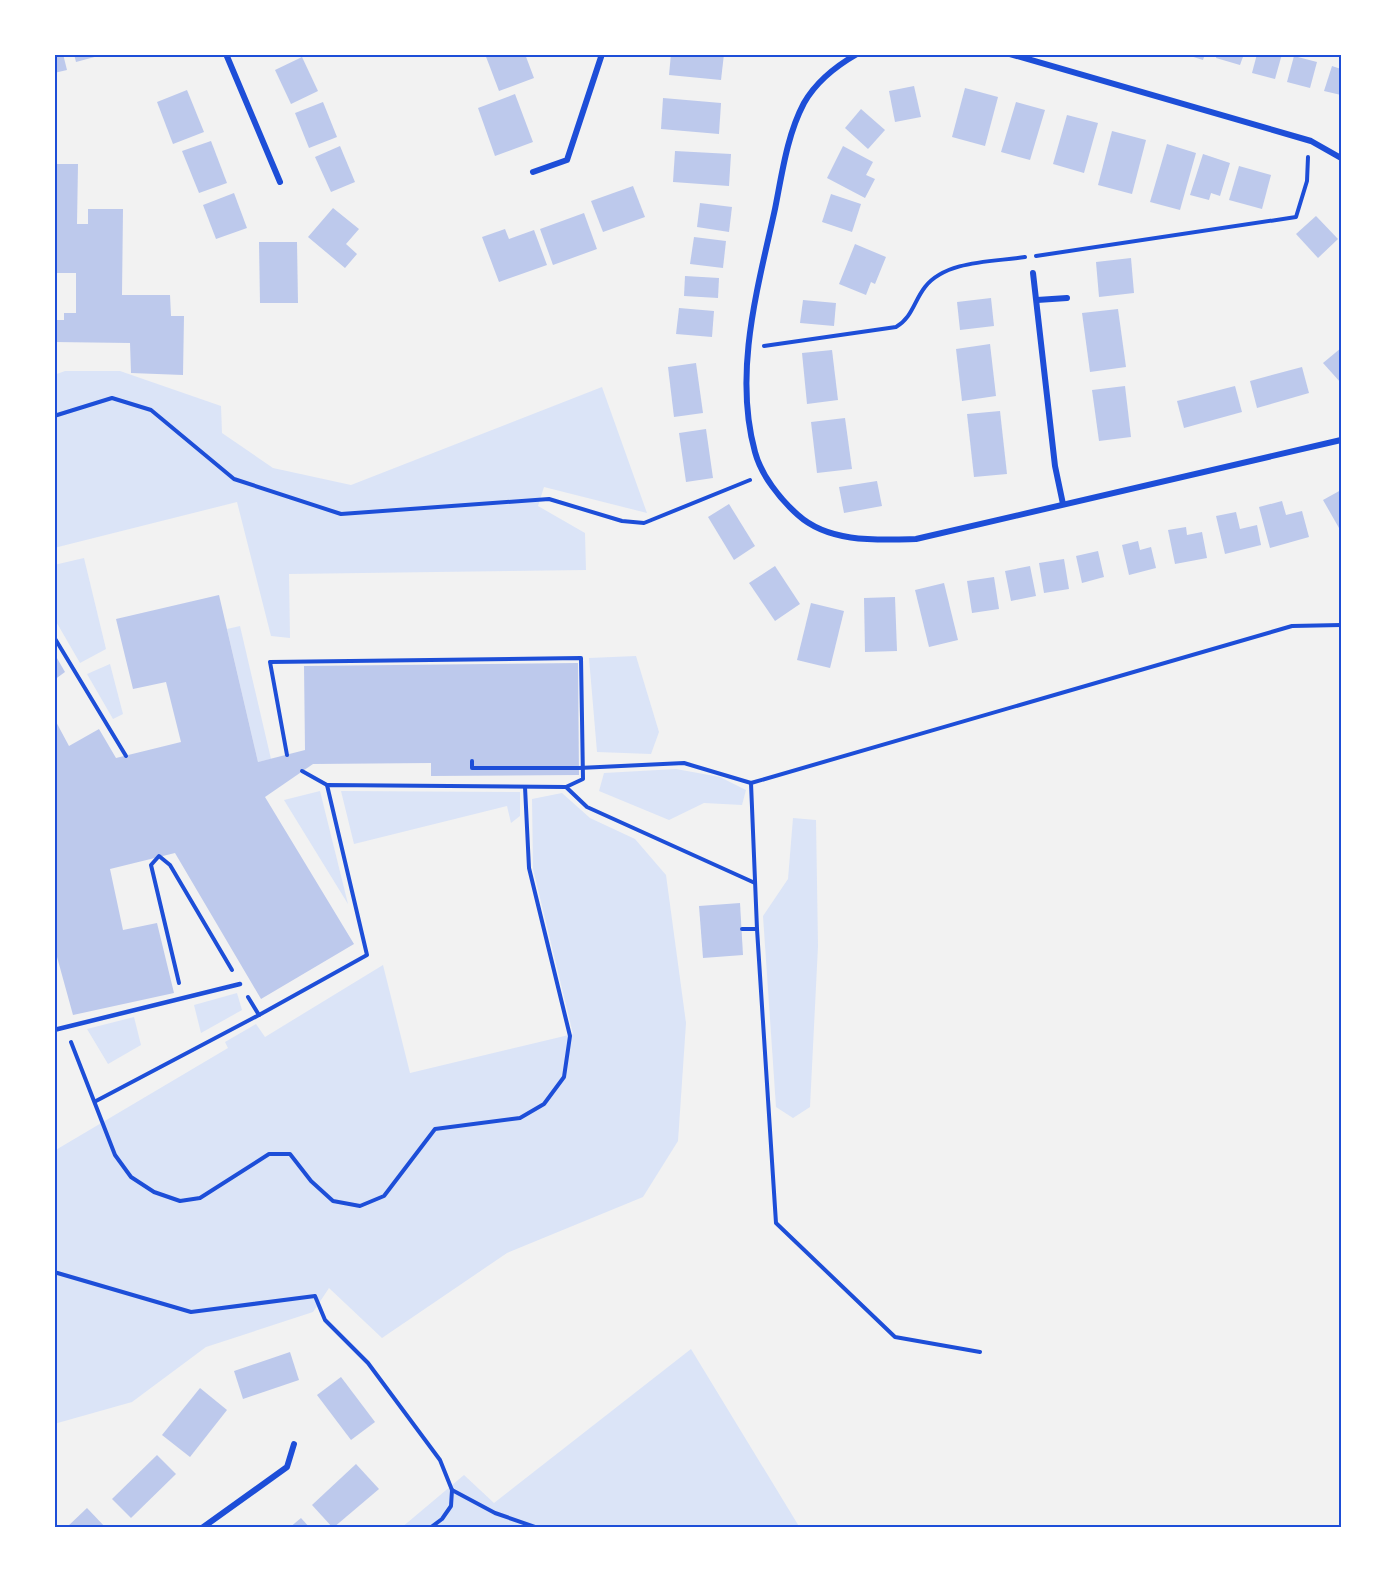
<svg xmlns="http://www.w3.org/2000/svg" width="1395" height="1582" viewBox="0 0 1395 1582" font-family="'Roboto Serif',serif">
<style>
.green{fill:#dbe4f7}
.building{fill:#bdc9ec}
.lines{fill:none;stroke-linecap:round;stroke-linejoin:round}
.path{stroke:#1d4ed8;stroke-width:4}
.service{stroke:#1d4ed8;stroke-width:4.5}
.minor{stroke:#1d4ed8;stroke-width:6}
.neatline{fill:none;stroke:#1d4ed8;stroke-width:2}
</style>
<rect width="100%" height="100%" fill="#f2f2f2"/>
<g class="green">
<path d="M65,371H120L221,406L222,433L273,468L351,485L602,387L647,513L544,487L538,506L585,533L586,570L289,574L290,638L271,636L237,502L54,548V375Z"/>
<path d="M84,558L106,649L80,663L54,618V565Z"/>
<path d="M240,626L271,759L258,762L227,629Z"/>
<path d="M636,656L659,732L651,754L597,752L589,658Z"/>
<path d="M110,664L123,714L113,719L87,674Z"/>
<path d="M676,769L720,777L746,790L742,805L704,803L669,820L599,791L604,773Z"/>
<path d="M320,791L348,904L284,800Z"/>
<path d="M341,791L520,792V816L511,823L507,806L354,844Z"/>
<path d="M562,793L590,818L635,839L666,875L686,1023L678,1141L643,1197L507,1253L382,1338L329,1288L313,1312L206,1347L132,1402L54,1424V1151L228,1048L225,1042L256,1024L265,1037L383,965L410,1073L573,1034L533,869L532,799Z"/>
<path d="M793,818L816,820L818,946L810,1107L793,1118L776,1107L763,916L788,879Z"/>
<path d="M237,993L242,1010L201,1033L194,1005Z"/>
<path d="M134,1017L141,1045L108,1064L87,1029Z"/>
<path d="M691,1349L800,1528H401L464,1475L494,1503Z"/>
</g>
<g class="building">
<path d="M54,54H63L67,70L54,73Z"/>
<path d="M74,54H102V55L76,62Z"/>
<path d="M485,54H525L534,78L499,91Z"/>
<path d="M671,54H724L721,80L669,75Z"/>
<path d="M1184,54H1205L1203,60Z"/>
<path d="M1217,54H1244L1240,65L1216,58Z"/>
<path d="M1257,54H1282L1275,79L1252,73Z"/>
<path d="M1294,56L1317,62L1310,88L1287,82Z"/>
<path d="M302,57L318,91L291,104L275,70Z"/>
<path d="M1332,66L1341,69V95L1324,91Z"/>
<path d="M914,86L921,117L895,122L889,91Z"/>
<path d="M965,88L998,97L985,146L952,137Z"/>
<path d="M187,90L204,132L173,144L157,102Z"/>
<path d="M515,94L533,142L495,156L478,108Z"/>
<path d="M663,98L721,103L719,134L661,129Z"/>
<path d="M323,102L337,137L309,148L295,113Z"/>
<path d="M1016,102L1045,110L1030,160L1001,152Z"/>
<path d="M861,109L885,130L868,149L845,128Z"/>
<path d="M1067,115L1098,123L1084,173L1053,164Z"/>
<path d="M1112,131L1146,140L1132,194L1098,185Z"/>
<path d="M211,141L227,183L199,193L182,151Z"/>
<path d="M1167,144L1196,153L1180,210L1150,202Z"/>
<path d="M340,146L355,182L331,192L315,157Z"/>
<path d="M843,146L873,162L866,175L875,179L865,198L827,178Z"/>
<path d="M675,151L731,154L729,186L673,182Z"/>
<path d="M1203,154L1230,163L1220,196L1211,193L1209,200L1190,195Z"/>
<path d="M54,164H78L77,224H88V209H123L122,295H170L171,316H184L183,375L131,373L130,343L54,342V320H64V313H76V273H54Z"/>
<path d="M1239,166L1271,175L1262,209L1229,200Z"/>
<path d="M633,186L645,217L603,232L591,201Z"/>
<path d="M234,193L247,228L216,239L203,205Z"/>
<path d="M831,194L861,204L852,232L822,222Z"/>
<path d="M700,203L732,207L729,232L697,227Z"/>
<path d="M333,208L359,229L346,244L357,254L345,268L308,237Z"/>
<path d="M584,213L597,249L553,265L540,229Z"/>
<path d="M1316,216L1338,239L1318,258L1296,234Z"/>
<path d="M505,229L509,239L534,230L547,265L499,282L482,237Z"/>
<path d="M694,237L726,241L723,268L690,264Z"/>
<path d="M259,242H297L298,303H260Z"/>
<path d="M855,244L886,257L875,284L871,282L866,295L839,284Z"/>
<path d="M1131,258L1134,293L1099,297L1096,262Z"/>
<path d="M685,276L719,278L718,298L684,296Z"/>
<path d="M991,298L994,326L960,330L957,302Z"/>
<path d="M803,300L836,303L834,326L800,323Z"/>
<path d="M679,308L714,311L712,337L676,334Z"/>
<path d="M1118,309L1126,367L1090,372L1082,313Z"/>
<path d="M990,344L996,396L962,401L956,349Z"/>
<path d="M1341,348V383L1323,363Z"/>
<path d="M832,350L838,400L807,404L802,353Z"/>
<path d="M696,363L703,413L674,417L668,367Z"/>
<path d="M1302,367L1309,393L1257,408L1250,381Z"/>
<path d="M1125,386L1131,437L1099,441L1092,390Z"/>
<path d="M1235,386L1242,412L1184,428L1177,401Z"/>
<path d="M1000,411L1007,474L974,477L967,414Z"/>
<path d="M845,418L852,469L817,473L811,422Z"/>
<path d="M706,429L713,478L686,482L679,433Z"/>
<path d="M877,481L882,506L844,513L839,487Z"/>
<path d="M1341,490V527L1339,528L1323,500Z"/>
<path d="M1282,501L1286,515L1302,511L1309,537L1270,548L1259,507Z"/>
<path d="M729,504L755,546L734,560L708,517Z"/>
<path d="M1236,512L1240,529L1257,525L1261,545L1225,554L1216,516Z"/>
<path d="M1186,527L1187,535L1202,532L1207,558L1175,564L1168,530Z"/>
<path d="M1138,541L1140,550L1151,547L1156,568L1129,575L1122,545Z"/>
<path d="M1098,551L1104,577L1082,583L1076,556Z"/>
<path d="M1064,559L1069,589L1044,593L1039,563Z"/>
<path d="M775,566L800,604L775,621L749,583Z"/>
<path d="M1030,566L1036,596L1011,601L1005,571Z"/>
<path d="M994,577L999,609L972,613L967,581Z"/>
<path d="M944,583L958,640L929,647L915,590Z"/>
<path d="M219,595L258,762L305,750L304,666L578,663L579,775L431,776V763L313,764L265,797L354,944L261,999L175,853L110,869L123,930L157,923L174,993L73,1015L54,946V718L69,746L99,729L116,758L181,742L166,682L133,689L116,619Z"/>
<path d="M895,597L897,651L865,652L864,598Z"/>
<path d="M811,603L844,611L830,668L797,660Z"/>
<path d="M54,653L65,672L54,680Z"/>
<path d="M740,903L743,955L703,958L699,906Z"/>
<path d="M290,1352L299,1380L243,1399L234,1371Z"/>
<path d="M341,1377L375,1422L351,1440L317,1395Z"/>
<path d="M200,1388L227,1410L190,1457L162,1435Z"/>
<path d="M157,1455L176,1474L131,1518L112,1499Z"/>
<path d="M356,1464L379,1489L333,1528L312,1505Z"/>
<path d="M87,1508L106,1528H66Z"/>
<path d="M301,1518L310,1528H289Z"/>
</g>
<g class="lines">
<g class="path">
<path d="M1036,256L1296,217L1307,181L1308,157"/>
<path d="M764,346L896,327C912,318 914,301 925,287C946,260 994,262 1025,257"/>
<path d="M54,416L112,398L151,410L234,479L341,514L549,499L622,521L644,523L750,480"/>
<path d="M54,637L126,756"/>
<path d="M287,755L270,662L581,658L583,779L566,787"/>
<path d="M472,761V768H579L684,763L751,783"/>
<path d="M302,771L327,785"/>
<path d="M742,929H757L751,783L1292,626L1341,625"/>
<path d="M757,929L776,1223L895,1337L980,1352"/>
<path d="M179,983L151,865L159,856L170,865L232,970"/>
<path d="M248,997L259,1015L367,955L327,785L566,787L587,807L755,883"/>
<path d="M71,1042L115,1155L131,1177L154,1192L180,1201L200,1198L269,1154H290L311,1181L333,1201L360,1206L384,1196L435,1129L520,1118L544,1104L564,1077L570,1036L529,868L525,787"/>
<path d="M96,1101L259,1015"/>
<path d="M54,1272L191,1312L315,1296L325,1320L368,1363L440,1460L452,1490L451,1506L442,1519L430,1528"/>
<path d="M452,1490L495,1513L538,1528"/>
</g>
<path class="service" d="M54,1030L240,984"/>
<g class="minor">
<path d="M226,54L280,182"/>
<path d="M857,54C836,66 816,82 804,103C787,135 782,174 775,209C758,287 733,372 755,452C761,475 780,499 798,515C829,543 877,540 916,539L1341,440"/>
<path d="M1010,54L1311,141L1341,158"/>
<path d="M533,172L567,160L602,54"/>
<path d="M1033,273L1055,466L1063,504"/>
<path d="M1037,300L1067,298"/>
<path d="M202,1528L287,1467L294,1444"/>
</g>
</g>
<rect width="1395" height="1582" fill="none" stroke="#ffffff" stroke-width="111"/>
<rect x="56" y="56" width="1284" height="1470" class="neatline"/>
</svg>
